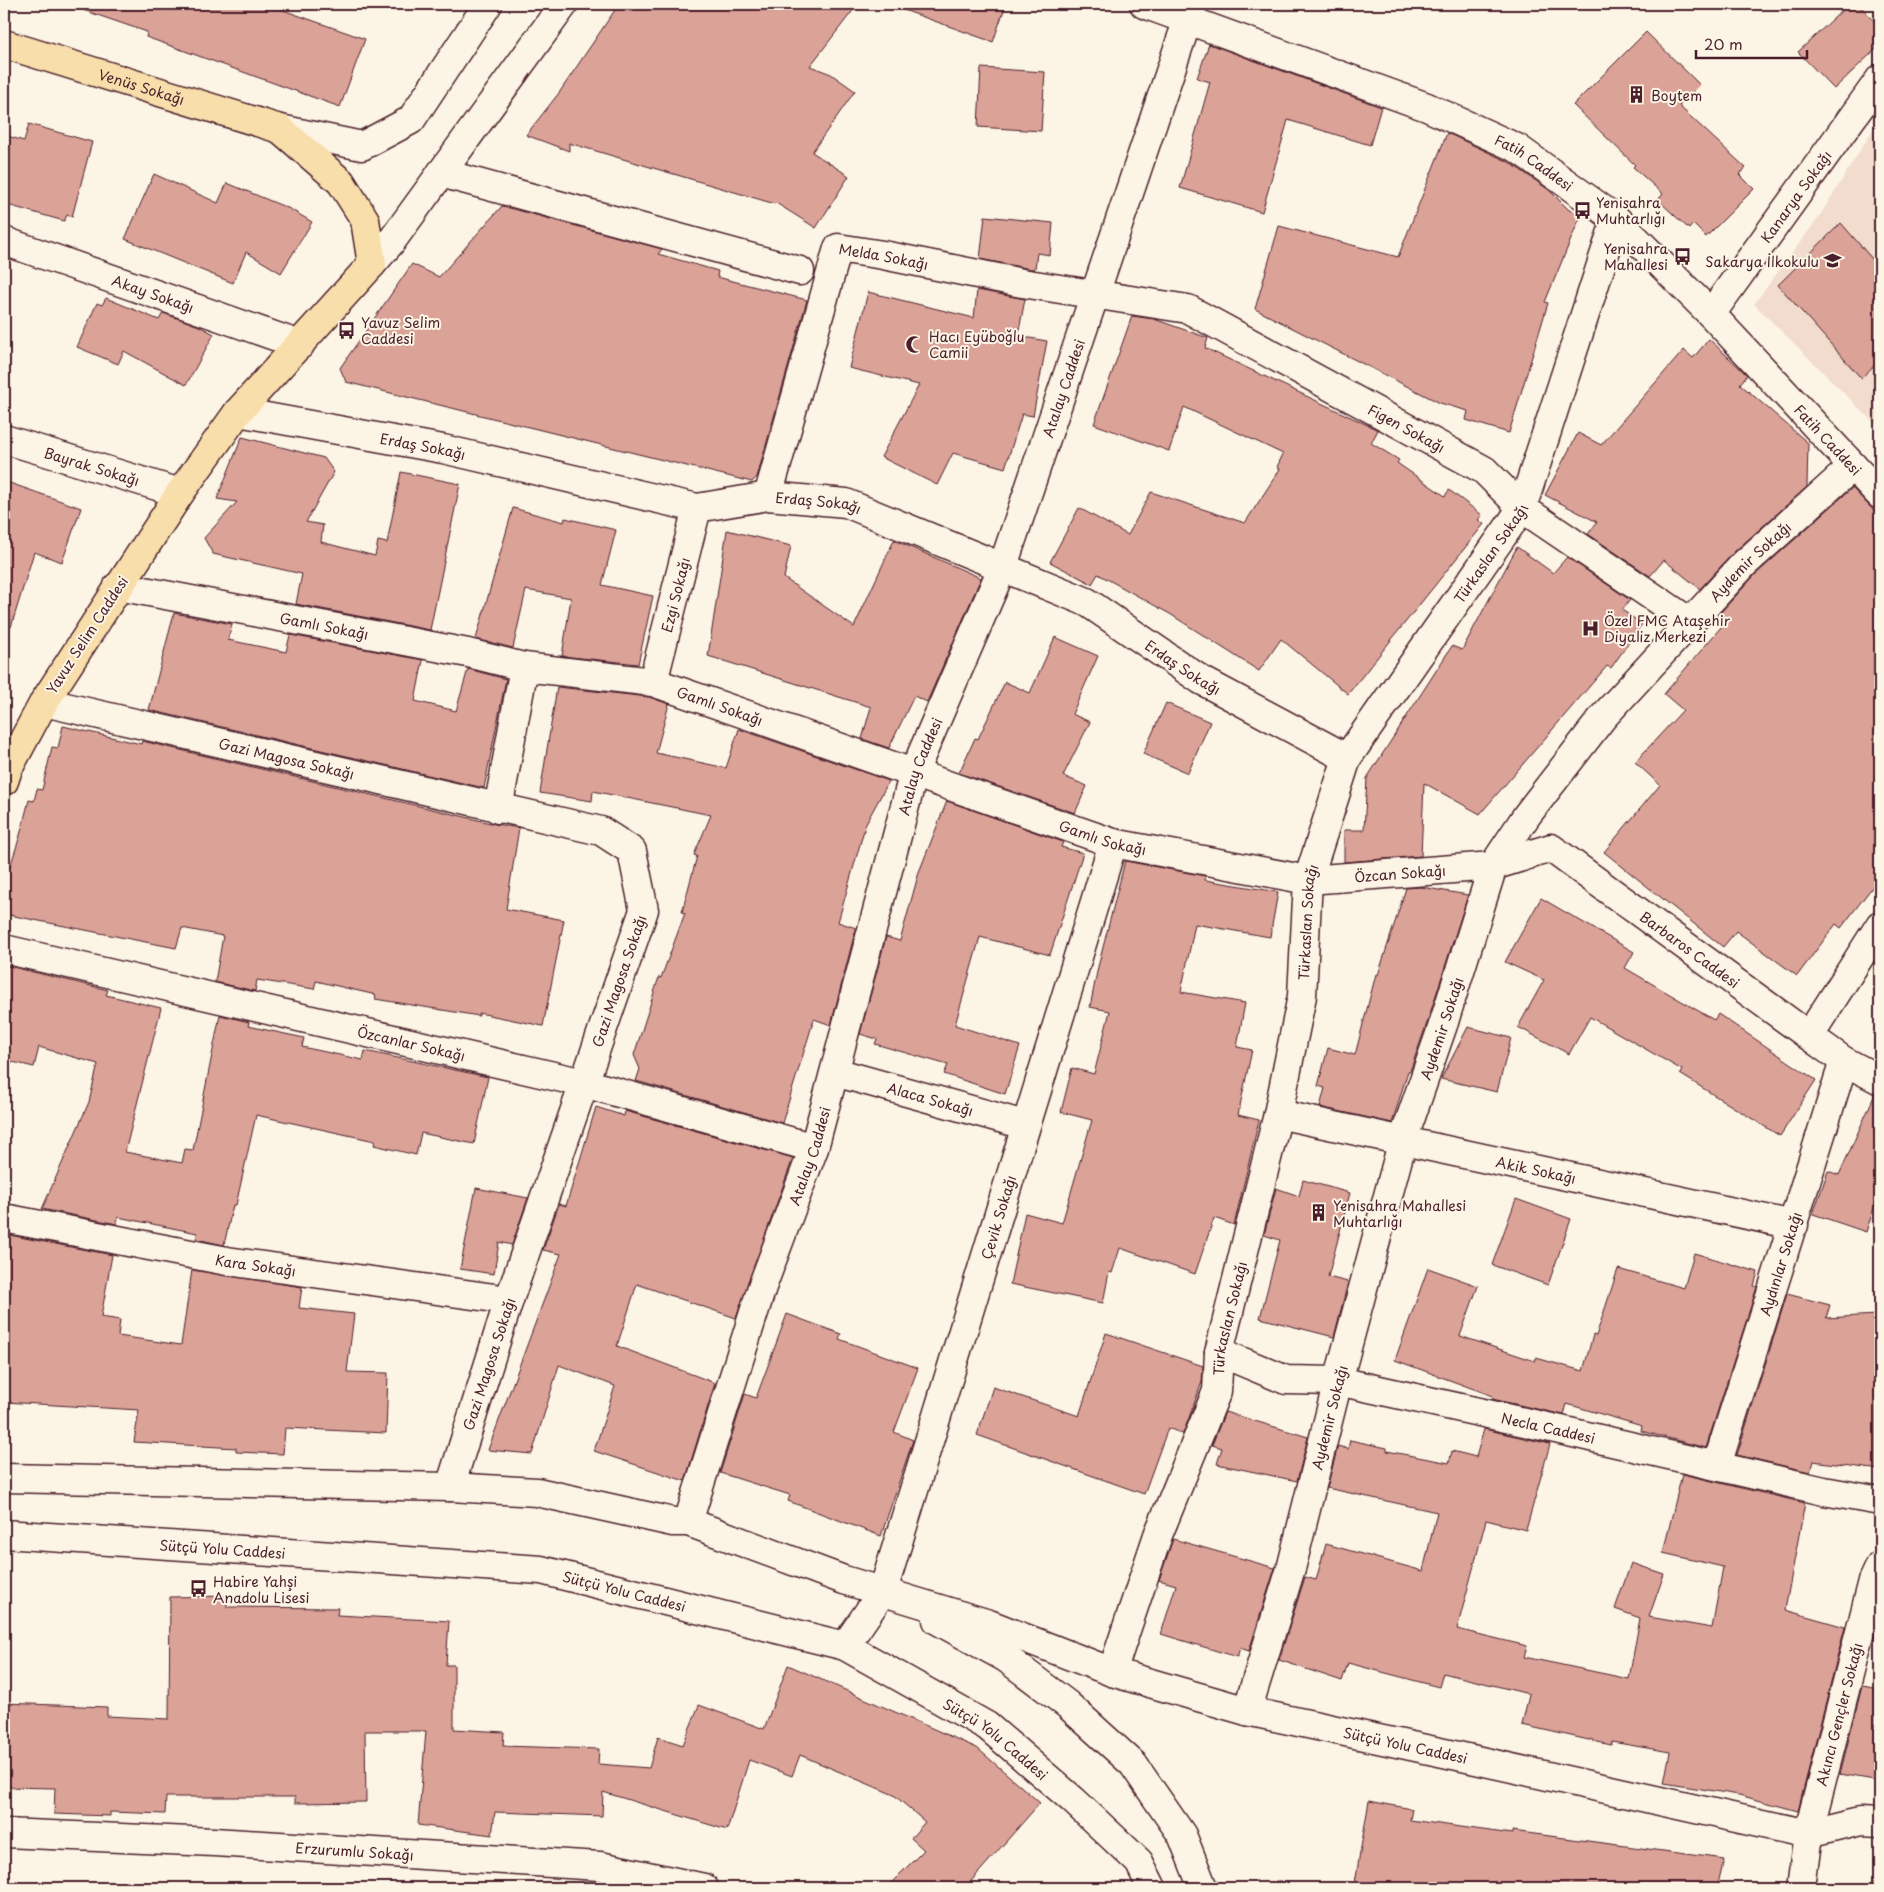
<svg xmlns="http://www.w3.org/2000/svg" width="1884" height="1892" viewBox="0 0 1884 1892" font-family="'Playpen Sans',sans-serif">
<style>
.built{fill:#f2dcce}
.building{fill:#dba298;stroke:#4a1f2b}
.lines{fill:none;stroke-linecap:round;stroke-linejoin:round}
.minor-casing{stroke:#4a1f2b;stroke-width:31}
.major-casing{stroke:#4a1f2b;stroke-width:31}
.minor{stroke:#fcf5e5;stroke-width:28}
.major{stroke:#f8deab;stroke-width:28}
.labels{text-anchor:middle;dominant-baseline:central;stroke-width:4;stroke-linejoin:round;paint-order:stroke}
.street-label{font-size:14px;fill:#4a1f2b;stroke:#fcf5e5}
.poi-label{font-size:14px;fill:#4a1f2b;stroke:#fcf5e5;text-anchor:start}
</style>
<rect width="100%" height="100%" fill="#fcf5e5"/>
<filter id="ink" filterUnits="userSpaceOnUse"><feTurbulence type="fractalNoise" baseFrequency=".02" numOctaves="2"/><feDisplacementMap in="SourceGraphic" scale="10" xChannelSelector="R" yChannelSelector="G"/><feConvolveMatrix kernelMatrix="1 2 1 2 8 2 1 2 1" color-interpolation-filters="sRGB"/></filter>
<g filter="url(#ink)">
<path class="built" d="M1874,128L1880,130V429L1754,304L1819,217Z"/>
<g class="building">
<path d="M80,4H266L365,39L340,107L146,37L147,32L80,9Z"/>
<path d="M619,4H858L810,66L831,74L855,91L812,152L849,176L816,228L776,203L775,204L569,143V151L526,135L559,93Z"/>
<path d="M898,4H1006L993,42L898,8Z"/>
<path d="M1849,4H1858L1880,27V45L1834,89L1798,52Z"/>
<path d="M1646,32L1700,85L1679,106L1746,168L1739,174L1754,189L1706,237L1693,224L1689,229L1658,200L1663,194L1633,167L1635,165L1573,105Z"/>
<path d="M1209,44L1381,107L1370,145L1288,120L1262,212L1180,188L1210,82L1197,78Z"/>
<path d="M981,68L1045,72L1041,131L978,127Z"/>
<path d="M29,124L92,142L72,217L67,215L64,221L4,204V135L24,141Z"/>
<path d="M1447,133L1509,162L1549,190L1569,210L1581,215L1545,302L1548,303L1509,433L1466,420L1468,411L1440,403L1255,309L1279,226L1398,257Z"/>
<path d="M154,174L218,203L227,183L290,209L312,222L281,273L246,252L233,283L125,239Z"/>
<path d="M502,206L662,249L658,254L718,271L717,277L807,300L757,477L752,482L346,382L340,368L412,264L439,277Z"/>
<path d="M985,216L1053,223L1050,255L1037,253L1035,268L1031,269L980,259Z"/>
<path d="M1841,223L1880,268V360L1861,378L1778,285Z"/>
<path d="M977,290L1025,299L1018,336L1047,341L1033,416L1022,414L1005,468L953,453L937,485L881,457L919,385L849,368L868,292L974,318Z"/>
<path d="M106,298L159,320L163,313L199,326L214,334L186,385L124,351L118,364L77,347L97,303L102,305Z"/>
<path d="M1132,316L1154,319L1208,338L1205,348L1378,430L1371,443L1399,460L1397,463L1445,496L1449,490L1482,515L1478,520L1484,524L1348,694L1281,639L1259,671L1170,614L1098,574L1092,584L1050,562L1079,508L1128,535L1151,492L1245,523L1280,469L1277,467L1283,454L1184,407L1169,451L1094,424Z"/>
<path d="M1709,339L1747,375L1740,384L1808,443L1807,487L1734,552L1700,589L1664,560L1650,576L1588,534L1597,522L1545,495L1578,433L1601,445L1684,350L1693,358Z"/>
<path d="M242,437L324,458L334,472L306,522L323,525L321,542L375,556L378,541L387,543L401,472L460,484L430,630L296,604L302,574L213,554L204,538L237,502L217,499Z"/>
<path d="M4,481L81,508L62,562L34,552L11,627L4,626Z"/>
<path d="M1852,488L1880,517V877L1841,928L1836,924L1797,976L1736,931L1723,947L1604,852L1660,785L1635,762L1683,710L1664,694L1727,620L1720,613L1755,575Z"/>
<path d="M513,508L564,522L565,518L616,530L602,585L653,596L638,664L562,656L571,598L526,590L513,648L476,639Z"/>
<path d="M727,530L791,546L784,578L854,627L894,540L981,578L927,702L914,696L889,748L862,739L871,707L708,656Z"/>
<path d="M1517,547L1553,573L1567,557L1630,600L1622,610L1642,624L1611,668L1607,666L1480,814L1424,783L1421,856L1344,862V830H1364L1367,778L1452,646L1462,650Z"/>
<path d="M174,613L232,624L228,640L286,652L290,635L423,660L415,701L456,711L468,669L506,679L484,788L149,710Z"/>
<path d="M1055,637L1098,656L1072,714L1090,722L1063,776L1087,786L1075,813L959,773L975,738L978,739L1005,682L1030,693Z"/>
<path d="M557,687L649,697L669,704L656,753L726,768L739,729L889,781L866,823L838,922L856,928L831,1025L814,1019L782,1123L636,1081L640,1069L634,1055L659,977L661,978L685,913L682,912L697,856L694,855L711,815L593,791L592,801L540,793Z"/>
<path d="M1166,703L1210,722L1188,773L1143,754Z"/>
<path d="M63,726L141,744L142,741L495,824L519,828L506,909L564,920L543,1026L479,1013V1016L375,999L376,995L316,981L314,989L257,980L255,991L215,982L223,936L182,928L176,948L4,914V885L19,839L29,800L34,801L37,789L42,790L52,747L58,748Z"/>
<path d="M947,801L1063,842L1061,847L1083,853L1050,955L980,937L955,1025L1020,1046L1005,1094L944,1074L948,1065L875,1044L877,1039L860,1034L886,937L900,941L919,872Z"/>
<path d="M1125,861L1205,876V880L1278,892L1270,937L1195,924L1181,992L1245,1003L1237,1047L1252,1050L1238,1115L1259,1120L1234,1225L1214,1218L1195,1274L1120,1248L1112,1273L1109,1272L1103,1303L1010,1284L1025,1213L1062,1223L1092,1120L1061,1112L1072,1068L1094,1074L1110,1011L1090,1007L1098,967Z"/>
<path d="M1421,887L1468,895L1427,1023L1410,1071H1408L1392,1123L1320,1107L1325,1088L1318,1086L1328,1048L1355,1055L1376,974L1378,975L1406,888Z"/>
<path d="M1541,898L1634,952L1625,968L1714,1020L1718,1014L1816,1080L1780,1136L1680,1074L1682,1070L1590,1017L1569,1054L1518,1027L1544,980L1505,962Z"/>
<path d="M4,965L108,990L106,995L161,1008L125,1152L182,1163L185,1149L193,1150L220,1015L249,1022L248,1026L304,1038L302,1047L363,1060L365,1051L488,1077L474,1144L421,1133L416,1155L374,1145L375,1141L256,1115L236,1205H233L224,1245L196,1239L197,1233L118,1217L117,1224L42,1209L89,1102L98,1064L39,1047L34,1067L4,1060Z"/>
<path d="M1468,1027L1511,1038L1497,1092L1441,1079Z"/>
<path d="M1875,1094L1880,1096V1190L1866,1232L1813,1214L1828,1171L1839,1175Z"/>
<path d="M596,1107L624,1116L625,1111L793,1158L736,1318L637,1284L617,1346L715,1383L685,1481L594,1451L615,1386L559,1365L532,1454L488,1450L561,1254L543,1250L559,1204L566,1206Z"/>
<path d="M1303,1180L1350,1193L1328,1277L1348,1282L1334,1337L1260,1318L1280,1240L1264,1235L1276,1188L1299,1196Z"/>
<path d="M476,1188L528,1198L512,1245L499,1242L494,1274L460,1269Z"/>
<path d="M1516,1199L1571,1219L1548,1285L1492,1265Z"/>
<path d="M4,1234L112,1255L101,1317L120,1320L118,1336L181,1345L192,1270L302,1287L299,1308L354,1314L347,1372L388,1373L386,1433L285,1428L283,1454L236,1452V1448L134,1442L139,1410L4,1402Z"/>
<path d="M1694,1253L1758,1272L1754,1286L1757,1287L1706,1448L1641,1431L1642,1426L1567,1404L1564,1415L1492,1399L1493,1396L1395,1360L1428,1268L1478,1286L1460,1336L1535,1361L1536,1358L1583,1371L1593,1335L1596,1336L1618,1269L1684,1288Z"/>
<path d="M1787,1294L1830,1305L1826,1318L1876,1315L1880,1384V1470L1813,1461L1810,1472L1737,1455Z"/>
<path d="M787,1314L841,1334L839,1339L918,1368L894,1432L913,1440L881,1536L788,1501L790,1495L720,1473L745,1394L756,1398Z"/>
<path d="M1106,1333L1203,1366L1202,1382L1183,1434L1168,1428L1144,1494L977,1435L993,1387L1079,1416Z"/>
<path d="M1225,1412L1308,1437L1297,1481L1217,1464L1222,1448L1212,1445Z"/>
<path d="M1484,1429L1550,1444L1526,1530L1486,1520L1457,1629L1527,1646L1524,1657L1629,1679L1640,1618L1615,1609L1631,1563L1664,1574L1649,1617L1712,1628L1723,1567L1663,1553L1682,1474L1805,1503L1785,1610L1845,1627L1798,1811L1739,1795L1664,1783L1670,1752L1612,1742L1611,1745L1522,1725L1529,1694L1443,1673L1439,1687L1348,1663L1342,1681L1279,1660L1305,1577L1316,1580L1326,1544L1423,1571L1437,1512L1327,1488L1338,1446L1348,1449L1350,1440L1387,1448V1451L1449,1463L1452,1451L1476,1457Z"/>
<path d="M1173,1539L1275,1568L1249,1651L1240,1648L1237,1657L1161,1634L1176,1585L1159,1580Z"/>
<path d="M227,1596V1607L338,1608L337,1615L449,1621L446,1665H454V1729L504,1732L503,1746L599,1749L598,1764L649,1768L658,1737L683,1745L699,1705L764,1729L788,1665L977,1748L1040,1803L965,1888H886L924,1850L911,1838L925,1822L894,1795L800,1755L792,1776L749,1760L727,1830L603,1792L602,1816L495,1812L492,1835L418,1825L426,1731H365L366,1802L295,1803V1797H166L165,1814L110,1812V1816L54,1814L55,1788L4,1787V1703L107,1707V1716L169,1719L170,1597Z"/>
<path d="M1862,1686L1880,1689V1781L1840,1774Z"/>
<path d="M1369,1801L1412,1809L1410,1820L1512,1834V1831L1724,1859L1717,1888H1354Z"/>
</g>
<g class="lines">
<defs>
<g id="minor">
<path id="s1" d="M1144,4L1427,107L1517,148L1616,219L1711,314L1880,495"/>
<path d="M280,129L362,146L411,120L488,4"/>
<path d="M441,173L800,271"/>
<path id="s2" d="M4,241L300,345"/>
<path d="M372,264L391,242L564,4"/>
<path id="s3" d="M1711,314L1880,79"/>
<path id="s4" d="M238,412L443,449L697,508L768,496L846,503L1087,602L1201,680L1347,758"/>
<path id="s5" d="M4,439L180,493"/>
<path id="s6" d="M768,496L838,248L883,255L1022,283L1188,309L1484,470L1522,508L1690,622"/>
<path id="s7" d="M118,586L468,653L524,667L653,682L1113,843L1308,880L1493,866L1551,848L1809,1036L1844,1061L1880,1080"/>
<path id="s8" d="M653,682L697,508"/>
<path id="s9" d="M44,702L601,831L632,851L644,910L509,1300L450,1487"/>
<path d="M498,809L524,667"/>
<path id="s10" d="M4,949L584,1083L814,1148"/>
<path d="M1809,1036L1880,925"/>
<path id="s11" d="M835,1072L1025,1125"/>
<path id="s12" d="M1278,1114L1794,1225"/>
<path id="s13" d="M4,1218L227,1261L509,1300"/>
<path id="s14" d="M1219,1352L1286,1380L1338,1381L1556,1429L1824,1491L1880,1501"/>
<path id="s15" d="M1717,1465L1844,1061"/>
<path id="s16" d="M4,1478L450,1487L537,1492L673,1522H688L844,1580L989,1624L1112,1672L1247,1711L1458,1756L1808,1834L1861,1821L1880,1822"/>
<path id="s17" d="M688,1522L762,1287L814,1148L914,772L1003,566L1193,4"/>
<path id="s18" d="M4,1534L541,1570L845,1646L987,1726L1073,1800L1139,1862L1152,1888"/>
<path d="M937,1620L1006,1658L1068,1705L1133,1764L1182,1835L1203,1888"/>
<path id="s19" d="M845,1646L883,1591L1113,843"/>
<path id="s20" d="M1112,1672L1158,1535L1217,1391L1219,1352L1278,1114L1302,996L1308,880L1347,758L1522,508L1616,219"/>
<path id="s21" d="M1247,1711L1292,1565L1338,1381L1403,1140L1442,1028L1493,866L1527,815L1603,717L1744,564L1853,466"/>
<path id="s22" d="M4,1833L214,1842L600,1866L704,1888"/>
<path id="s23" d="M1801,1888L1808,1834L1873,1581L1880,1566"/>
</g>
<g id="major">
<path id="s24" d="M4,44L280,129L341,182L365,220L372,264L238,412L180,493L44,702L8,769L4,781"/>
</g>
</defs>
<use href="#minor" class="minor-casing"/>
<use href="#major" class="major-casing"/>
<use href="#minor" class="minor"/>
<use href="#major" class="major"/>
</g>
</g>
<defs>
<symbol id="building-bare" viewBox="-9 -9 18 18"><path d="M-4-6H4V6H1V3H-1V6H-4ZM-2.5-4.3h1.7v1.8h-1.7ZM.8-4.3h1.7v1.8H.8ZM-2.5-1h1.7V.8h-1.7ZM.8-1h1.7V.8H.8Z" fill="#4a1f2b" stroke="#fcf5e5" stroke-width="2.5" paint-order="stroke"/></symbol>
<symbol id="bus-bare" viewBox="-9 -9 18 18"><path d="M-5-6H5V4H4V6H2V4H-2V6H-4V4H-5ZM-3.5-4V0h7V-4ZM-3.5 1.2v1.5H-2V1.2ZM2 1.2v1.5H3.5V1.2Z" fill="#4a1f2b" stroke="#fcf5e5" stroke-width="2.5" paint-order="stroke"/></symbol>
<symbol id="school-bare" viewBox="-9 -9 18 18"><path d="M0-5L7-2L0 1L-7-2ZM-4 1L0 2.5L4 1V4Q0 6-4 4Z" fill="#4a1f2b" stroke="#fcf5e5" stroke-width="2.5" paint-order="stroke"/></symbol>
<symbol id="mosque-bare" viewBox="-9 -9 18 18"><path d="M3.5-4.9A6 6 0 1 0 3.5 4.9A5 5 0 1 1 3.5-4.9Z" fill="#4a1f2b" stroke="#fcf5e5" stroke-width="2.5" paint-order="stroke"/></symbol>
<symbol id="hospital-bare" viewBox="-9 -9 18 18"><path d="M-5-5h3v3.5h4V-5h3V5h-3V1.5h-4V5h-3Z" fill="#4a1f2b" stroke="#fcf5e5" stroke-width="2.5" paint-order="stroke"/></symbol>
</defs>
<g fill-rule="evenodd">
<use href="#building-bare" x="1624" y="82" width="25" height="25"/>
<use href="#bus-bare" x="1570" y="198" width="25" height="25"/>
<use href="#bus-bare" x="1670" y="244" width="25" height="25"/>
<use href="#school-bare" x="1820" y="248" width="25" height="25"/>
<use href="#bus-bare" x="334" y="318" width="25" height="25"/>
<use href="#mosque-bare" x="902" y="332" width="25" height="25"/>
<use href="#hospital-bare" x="1578" y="616" width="25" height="25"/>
<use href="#building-bare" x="1306" y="1200" width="25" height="25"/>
<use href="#bus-bare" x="186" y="1576" width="25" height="25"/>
</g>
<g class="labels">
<g class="street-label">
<text stroke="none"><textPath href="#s24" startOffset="144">Venüs Sokağı</textPath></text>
<text stroke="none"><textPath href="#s1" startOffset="422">Fatih Caddesi</textPath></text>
<text stroke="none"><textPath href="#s3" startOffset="145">Kanarya Sokağı</textPath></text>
<text stroke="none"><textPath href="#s6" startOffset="304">Melda Sokağı</textPath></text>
<text stroke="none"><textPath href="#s2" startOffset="158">Akay Sokağı</textPath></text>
<text stroke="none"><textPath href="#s17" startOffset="1196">Atalay Caddesi</textPath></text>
<text stroke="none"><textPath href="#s6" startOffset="862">Figen Sokağı</textPath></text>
<text stroke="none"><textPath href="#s1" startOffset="828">Fatih Caddesi</textPath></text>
<text stroke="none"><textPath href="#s4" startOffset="188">Erdaş Sokağı</textPath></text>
<text stroke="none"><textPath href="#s5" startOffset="92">Bayrak Sokağı</textPath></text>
<text stroke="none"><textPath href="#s4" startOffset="592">Erdaş Sokağı</textPath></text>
<text stroke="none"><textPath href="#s20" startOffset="1199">Türkaslan Sokağı</textPath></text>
<text stroke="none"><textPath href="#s21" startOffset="1280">Aydemir Sokağı</textPath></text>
<text stroke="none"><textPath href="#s8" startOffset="90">Ezgi Sokağı</textPath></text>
<text stroke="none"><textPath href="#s7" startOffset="210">Gamlı Sokağı</textPath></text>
<text transform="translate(87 635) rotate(-57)">Yavuz Selim Caddesi</text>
<text stroke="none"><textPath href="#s4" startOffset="996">Erdaş Sokağı</textPath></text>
<text stroke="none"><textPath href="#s7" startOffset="615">Gamlı Sokağı</textPath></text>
<text stroke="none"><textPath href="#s9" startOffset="249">Gazi Magosa Sokağı</textPath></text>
<text stroke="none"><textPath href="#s17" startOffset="791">Atalay Caddesi</textPath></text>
<text stroke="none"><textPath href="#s7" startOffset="1020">Gamlı Sokağı</textPath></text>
<text stroke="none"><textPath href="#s7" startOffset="1322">Özcan Sokağı</textPath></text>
<text stroke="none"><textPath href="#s20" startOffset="779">Türkaslan Sokağı</textPath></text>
<text stroke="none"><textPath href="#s7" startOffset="1648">Barbaros Caddesi</textPath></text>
<text transform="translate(619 981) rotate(-71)">Gazi Magosa Sokağı</text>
<text stroke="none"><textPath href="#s21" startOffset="710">Aydemir Sokağı</textPath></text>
<text stroke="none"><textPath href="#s10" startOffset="418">Özcanlar Sokağı</textPath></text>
<text stroke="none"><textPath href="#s11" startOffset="99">Alaca Sokağı</textPath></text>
<text stroke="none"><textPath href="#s17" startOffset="386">Atalay Caddesi</textPath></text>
<text stroke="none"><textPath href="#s12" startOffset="264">Akik Sokağı</textPath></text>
<text stroke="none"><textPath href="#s19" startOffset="458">Çevik Sokağı</textPath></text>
<text stroke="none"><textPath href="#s15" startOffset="211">Aydınlar Sokağı</textPath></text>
<text stroke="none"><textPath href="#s13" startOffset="256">Kara Sokağı</textPath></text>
<text stroke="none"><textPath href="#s20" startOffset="374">Türkaslan Sokağı</textPath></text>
<text transform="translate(489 1364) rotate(-72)">Gazi Magosa Sokağı</text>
<text stroke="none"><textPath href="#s21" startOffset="305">Aydemir Sokağı</textPath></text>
<text stroke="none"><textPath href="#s14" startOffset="340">Necla Caddesi</textPath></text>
<text stroke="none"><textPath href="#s18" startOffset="219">Sütçü Yolu Caddesi</textPath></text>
<text stroke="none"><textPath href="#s18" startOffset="624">Sütçü Yolu Caddesi</textPath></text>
<text stroke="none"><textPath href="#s23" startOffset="178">Akıncı Gençler Sokağı</textPath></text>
<text stroke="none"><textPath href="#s18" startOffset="1029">Sütçü Yolu Caddesi</textPath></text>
<text stroke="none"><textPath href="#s16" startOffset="1440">Sütçü Yolu Caddesi</textPath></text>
<text stroke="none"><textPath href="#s22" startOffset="351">Erzurumlu Sokağı</textPath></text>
</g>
<g class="poi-label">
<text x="1651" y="95">Boytem</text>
<text x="1596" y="202">Yenisahra<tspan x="1596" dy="16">Muhtarlığı</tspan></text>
<text x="1668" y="248" text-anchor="end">Yenisahra<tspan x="1668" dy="16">Mahallesi</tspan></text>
<text x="1819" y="261" text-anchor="end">Sakarya İlkokulu</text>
<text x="361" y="322">Yavuz Selim<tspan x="361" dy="16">Caddesi</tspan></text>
<text x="929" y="336">Hacı Eyüboğlu<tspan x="929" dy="16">Camii</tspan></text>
<text x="1604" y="620">Özel FMC Ataşehir<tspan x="1604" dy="16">Diyaliz Merkezi</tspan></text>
<text x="1333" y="1205">Yenisahra Mahallesi<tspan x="1333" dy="16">Muhtarlığı</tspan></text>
<text x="213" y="1581">Habire Yahşi<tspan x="213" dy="16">Anadolu Lisesi</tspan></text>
</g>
</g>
<rect width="1884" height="1892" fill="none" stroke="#fcf5e5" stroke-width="20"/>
<rect x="10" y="10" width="1864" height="1872" fill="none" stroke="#4a1f2b" stroke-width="2" filter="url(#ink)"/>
<path d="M1696 50v8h111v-8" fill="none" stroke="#4a1f2b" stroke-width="2.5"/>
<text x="1704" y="50" font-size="15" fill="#4a1f2b" stroke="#fcf5e5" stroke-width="4" paint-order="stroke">20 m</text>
</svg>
